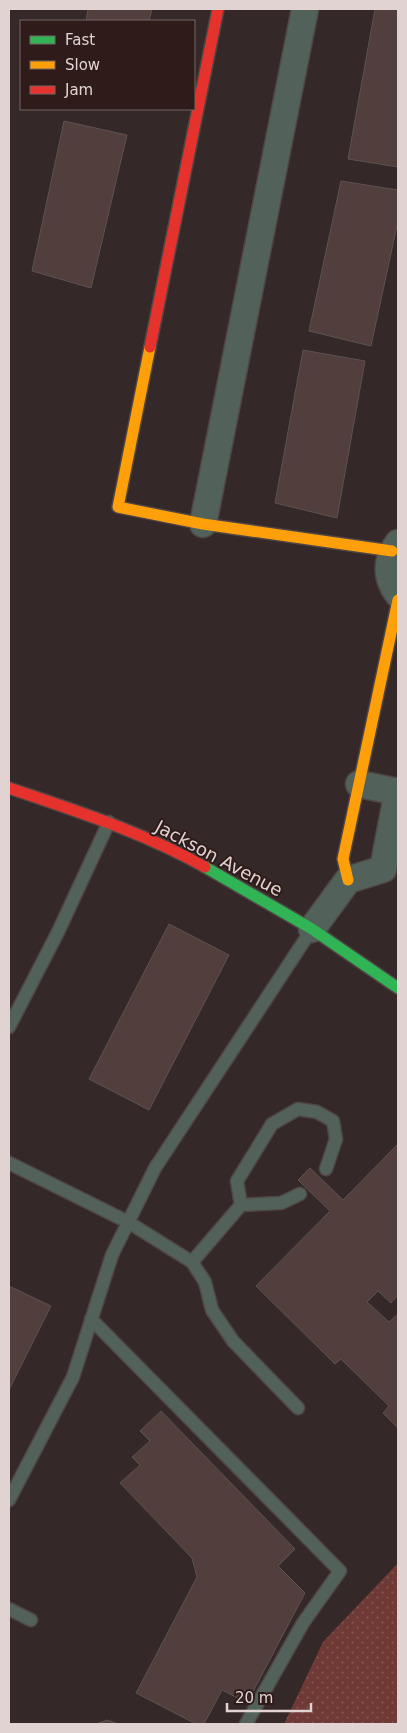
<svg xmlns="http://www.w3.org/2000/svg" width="407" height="1733" viewBox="0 0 407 1733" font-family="'DejaVu Sans',sans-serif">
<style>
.grass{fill:url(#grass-dots)}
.building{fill:#533e3e;stroke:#5b5251}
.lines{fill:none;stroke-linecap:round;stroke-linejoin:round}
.lane-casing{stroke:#4f4544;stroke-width:15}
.street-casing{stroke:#4f4544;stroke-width:29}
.fast-casing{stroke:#4f4544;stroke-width:14}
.slow-casing{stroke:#4f4544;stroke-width:14}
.jam-casing{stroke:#4f4544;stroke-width:14}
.lane{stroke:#52625a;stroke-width:12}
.street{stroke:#52625a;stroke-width:26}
.fast{stroke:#30b455;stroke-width:11}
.slow{stroke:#ff9f0a;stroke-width:11}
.jam{stroke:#e5322d;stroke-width:11}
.labels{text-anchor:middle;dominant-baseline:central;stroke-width:4;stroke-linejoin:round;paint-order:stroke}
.street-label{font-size:18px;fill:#e0d3d1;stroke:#2f1c1a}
</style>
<defs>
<pattern id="grass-dots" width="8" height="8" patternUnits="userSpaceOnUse" patternTransform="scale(1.25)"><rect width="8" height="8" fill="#6f3935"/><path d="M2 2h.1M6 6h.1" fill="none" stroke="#835551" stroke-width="1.8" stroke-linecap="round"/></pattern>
</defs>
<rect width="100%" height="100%" fill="#342928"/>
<path class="grass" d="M398,1563V1724H284L323,1642Z"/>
<g class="building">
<path d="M88,9H152L149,21H86Z"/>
<path d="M375,9H398V167L348,159Z"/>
<path d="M64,121L127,135L91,288L32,271Z"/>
<path d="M341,181L398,190V221L371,346L309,331Z"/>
<path d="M303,350L365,361L337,518L275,503Z"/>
<path d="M169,924L229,955L149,1110L89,1079Z"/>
<path d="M398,1144V1295L391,1303L378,1291L367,1302L389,1322L398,1314V1428L383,1413L389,1406L341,1359L335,1364L256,1286L330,1211L298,1180L310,1168L343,1200Z"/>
<path d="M9,1286L51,1306L9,1390Z"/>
<path d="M161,1411L295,1549L278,1566L305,1593L247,1703L222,1690L204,1724H196L136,1693L197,1577L192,1558L120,1483L140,1465L132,1457L150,1441L140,1431Z"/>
<path d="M107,1720L118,1724H96Z"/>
</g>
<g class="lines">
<defs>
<g id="lane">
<path d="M9,1027L58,932L109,822"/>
<path d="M9,1163L128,1222L192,1262L205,1282L212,1310L233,1341L298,1408"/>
<path d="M241,1205L237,1181L272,1124L298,1109L317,1112L333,1121L336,1139L326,1169"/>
<path d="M192,1262L241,1205L281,1203L300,1194"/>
<path d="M91,1319L340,1571L303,1623L246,1724"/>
<path d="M9,1500L73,1377L112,1255L155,1168L312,929"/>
<path d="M9,1609L31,1620"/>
</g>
<g id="street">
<path d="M203,524L305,9"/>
<path d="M398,543C386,560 385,577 398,594"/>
<path d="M359,784L398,792"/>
<path d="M312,929L348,880L383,869L398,791"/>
</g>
<path id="fast" d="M205,867L312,929L398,988"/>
<g id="slow">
<path d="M150,347L118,507L203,524L392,551"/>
<path d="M348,880L343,859L398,600"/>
</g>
<g id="jam">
<path d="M150,347L218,9"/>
<path d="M9,788C76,811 143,832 205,867"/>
</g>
</defs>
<use href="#lane" class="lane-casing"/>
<use href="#street" class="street-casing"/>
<use href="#fast" class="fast-casing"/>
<use href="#slow" class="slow-casing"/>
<use href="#jam" class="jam-casing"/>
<use href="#lane" class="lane"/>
<use href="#street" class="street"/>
<use href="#fast" class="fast"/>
<use href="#slow" class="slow"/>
<use href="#jam" class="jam"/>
</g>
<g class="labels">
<g class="street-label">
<text transform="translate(219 858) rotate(28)">Jackson Avenue</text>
</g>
</g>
<rect width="407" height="1733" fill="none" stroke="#e0d3d1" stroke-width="20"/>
<rect x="20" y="20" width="175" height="90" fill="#2f1c1a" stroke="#766563"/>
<rect x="30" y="36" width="25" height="8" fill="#30b455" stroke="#766563"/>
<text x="65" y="45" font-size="15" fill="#e0d3d1">Fast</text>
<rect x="30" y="61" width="25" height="8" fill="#ff9f0a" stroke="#766563"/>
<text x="65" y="70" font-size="15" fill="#e0d3d1">Slow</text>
<rect x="30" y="86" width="25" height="8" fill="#e5322d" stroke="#766563"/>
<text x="65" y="95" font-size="15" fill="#e0d3d1">Jam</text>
<path d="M227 1703v8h84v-8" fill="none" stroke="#e0d3d1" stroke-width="2.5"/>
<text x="235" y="1703" font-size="15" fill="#e0d3d1" stroke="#2f1c1a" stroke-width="4" paint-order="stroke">20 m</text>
</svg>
